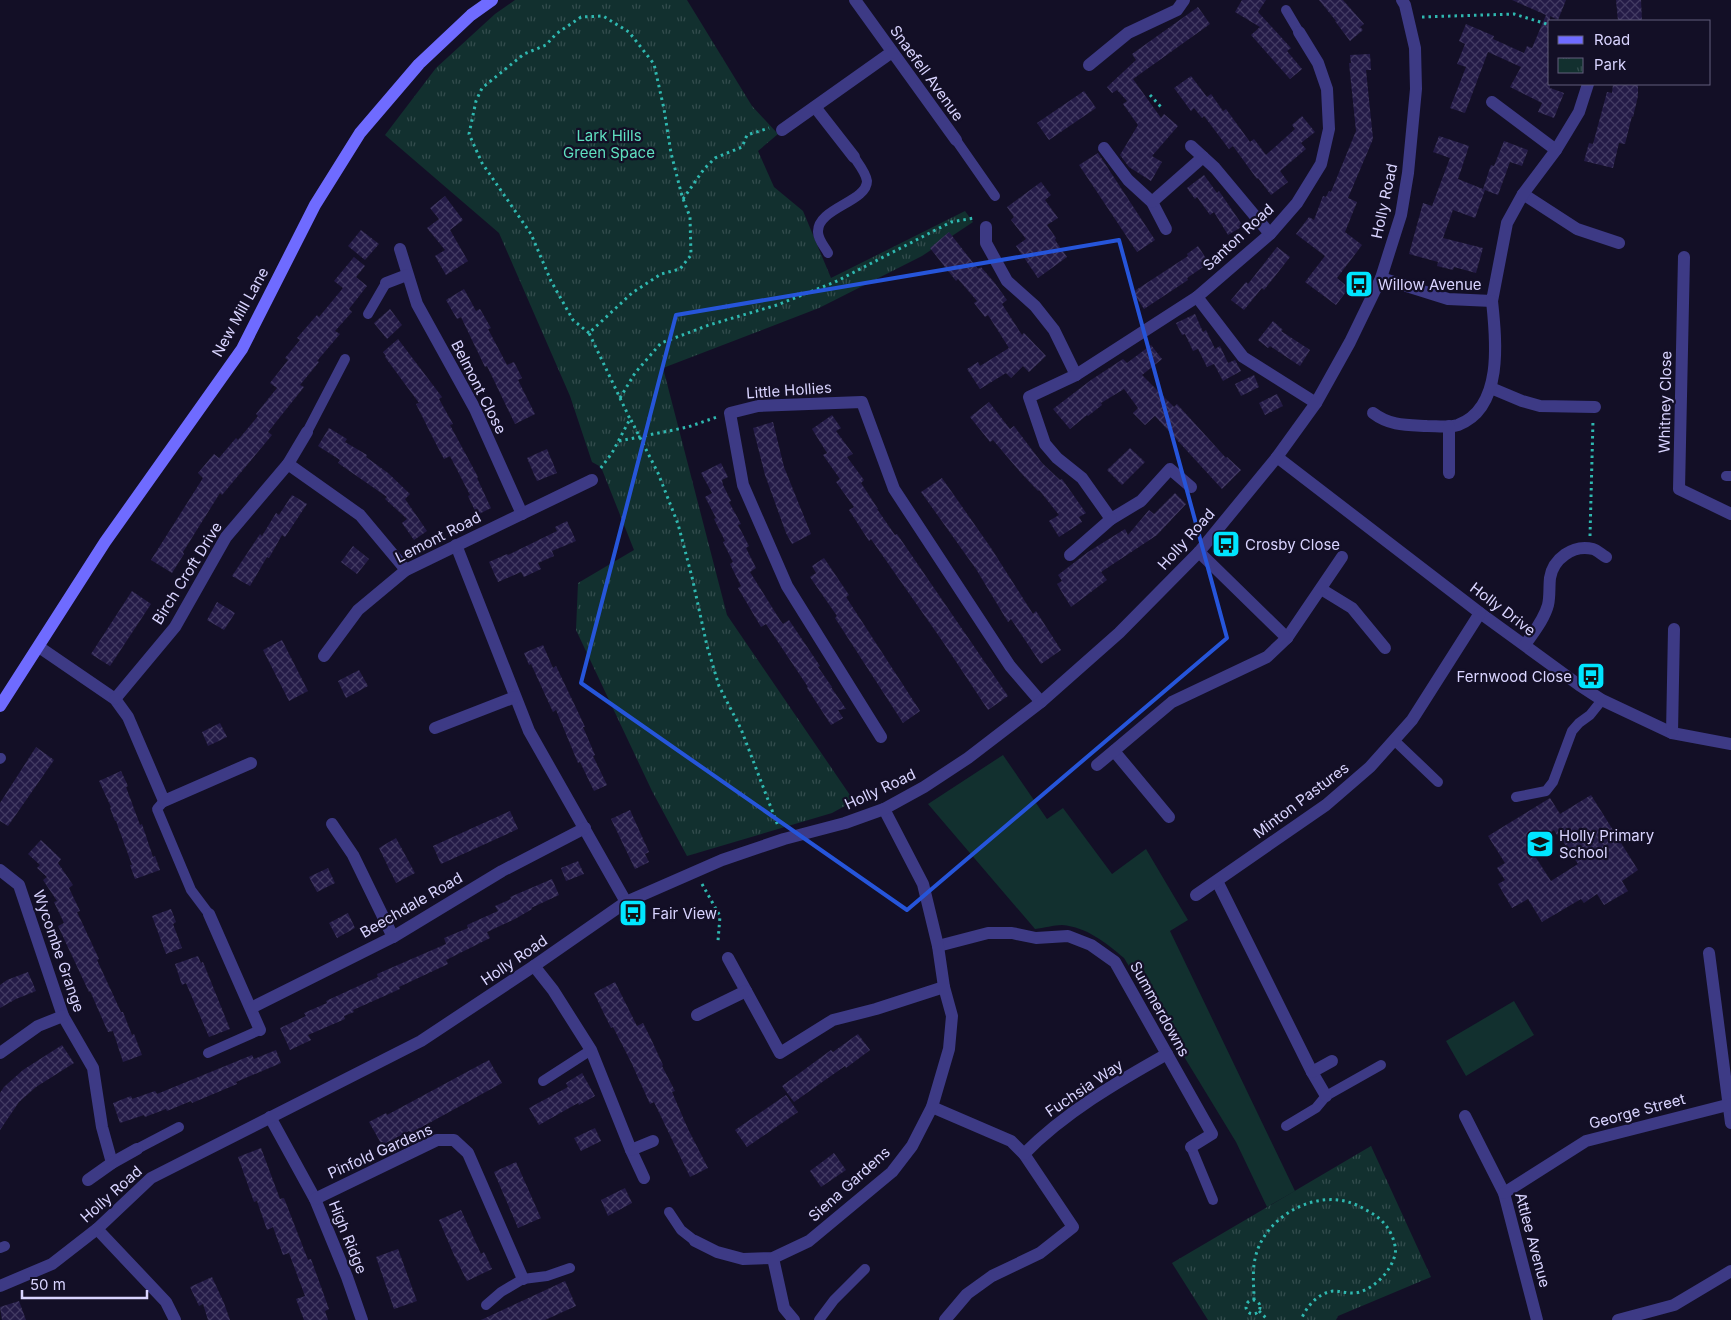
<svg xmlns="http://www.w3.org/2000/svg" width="1731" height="1320" viewBox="0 0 1731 1320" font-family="Inter,sans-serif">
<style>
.green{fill:#12302f}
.park{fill:url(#park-tufts)}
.building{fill:url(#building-cross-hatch);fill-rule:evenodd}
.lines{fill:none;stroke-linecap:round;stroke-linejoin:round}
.path{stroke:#2fb8b0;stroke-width:3;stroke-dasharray:2.5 4;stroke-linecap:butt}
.lane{stroke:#3d3a85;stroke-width:10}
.street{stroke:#3d3a85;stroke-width:12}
.secondary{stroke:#6f6bff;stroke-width:12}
.marked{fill:none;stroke:#2655da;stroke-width:4;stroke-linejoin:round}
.labels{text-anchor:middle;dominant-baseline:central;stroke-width:4.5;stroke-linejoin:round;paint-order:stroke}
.street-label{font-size:15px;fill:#d9d4ff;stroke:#130f26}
.park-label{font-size:15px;fill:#5fe0c0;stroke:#130f26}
.poi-label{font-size:15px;fill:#d9d4ff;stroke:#130f26;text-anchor:start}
</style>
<defs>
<pattern id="park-tufts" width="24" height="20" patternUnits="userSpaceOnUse" patternTransform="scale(1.25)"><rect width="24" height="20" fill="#12302f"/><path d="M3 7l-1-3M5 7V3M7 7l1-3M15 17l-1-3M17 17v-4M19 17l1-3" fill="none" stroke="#344d4e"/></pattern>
<pattern id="building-cross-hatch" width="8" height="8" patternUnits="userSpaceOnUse" patternTransform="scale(1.25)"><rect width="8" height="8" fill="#241b47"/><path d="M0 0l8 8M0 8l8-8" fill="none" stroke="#433b63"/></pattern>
</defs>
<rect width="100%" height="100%" fill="#130f26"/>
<g class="green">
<path d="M1003,755L1047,819L1063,808L1112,874L1146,849L1188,920L1170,931L1295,1191L1267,1207L1236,1142L1124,958C1106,943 1087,927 1062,925C1054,925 1044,928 1035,929L928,804Z"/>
<path d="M1514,1001L1534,1035L1466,1076L1446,1041Z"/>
</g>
<g class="park">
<path d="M515,0H687L752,106L778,134L758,151L774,187L803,211L831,278L965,211L973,222L922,256L819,308L663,368L727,615L854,801L832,813L687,856L652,791L576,630L578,583L634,550L601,467L592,462L570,396L499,233L385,135L436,68L495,14Z"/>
<path d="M1371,1146L1431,1277L1338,1316L1336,1320H1208L1172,1263Z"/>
</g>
<g class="building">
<path d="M1242,0H1266L1258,12L1291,48L1287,51L1302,69L1290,79L1251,35L1260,27L1235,12Z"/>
<path d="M1319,0H1343L1364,24L1360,27L1363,30L1350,41L1335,21H1336Z"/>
<path d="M1512,0H1566L1558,20L1550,16V88L1564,93L1554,118L1538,112L1542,103L1510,87L1521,67L1488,52L1465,113L1450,108L1466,67L1457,64L1465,44L1459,41L1466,24L1494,36L1493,39L1524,53L1527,46L1532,48L1546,15Z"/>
<path d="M1616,0H1641L1642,21H1618Z"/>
<path d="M1198,7L1210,24L1133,79L1161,118L1164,114L1178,126L1152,156L1162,162L1151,181L1129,167L1120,155L1138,125L1123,104L1127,101L1117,90L1112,93L1107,87L1136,60L1132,54Z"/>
<path d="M1370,54L1371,70H1366L1373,139L1348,198L1357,202L1345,232L1362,245L1337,278L1349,288L1336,305L1305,282L1325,256L1296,234L1309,217L1314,220L1323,196L1326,197L1329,191L1331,192L1356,131L1349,63H1351L1350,55Z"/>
<path d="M1191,76L1207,97L1211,94L1223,111L1226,109L1250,142L1254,139L1266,155L1295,129L1292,125L1302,116L1315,132L1301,143L1306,149L1280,171L1288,182L1271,195L1258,178L1257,179L1233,146L1229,149L1204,116L1202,118L1194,108L1191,111L1174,88Z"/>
<path d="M1613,84H1638V96L1633,117L1632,116L1625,144L1619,143L1613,168L1584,161L1589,143L1593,144L1607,92L1612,93Z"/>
<path d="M1084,91L1096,108L1049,140L1037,123Z"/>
<path d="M1439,136L1469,146L1458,179L1483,189L1491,165L1494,166L1504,141L1528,150L1522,166L1510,162L1498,195L1485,190L1475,218L1453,210L1443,238L1483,248L1476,273L1454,267L1453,270L1437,266L1438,262L1409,254L1423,203L1432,206L1450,158L1433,152Z"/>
<path d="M1098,153L1155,240L1137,252L1079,165Z"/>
<path d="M1204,175L1217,193L1219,191L1243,226L1228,235L1214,212L1210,215L1197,197L1195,199L1187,188Z"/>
<path d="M1041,182L1051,195L1045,200L1058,218L1047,225L1056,238L1055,240L1067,257L1038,278L1016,246L1026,239L1011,220L1014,217L1007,207Z"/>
<path d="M445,196L463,220L450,230L468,261L446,275L435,256L445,250L427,228L439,219L430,208Z"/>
<path d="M361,230L379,244L365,260L348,246Z"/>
<path d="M949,232L978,269L981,267L994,282L1007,300L1002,304L1022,335L1024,333L1046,356L1029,372L1023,366L1011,378L1006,373L980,389L967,369L978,362L980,366L1009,348L988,315L985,317L974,303L977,301L958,279L956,281L930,248Z"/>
<path d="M1198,246L1209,263L1187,278L1188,280L1144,309L1133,292L1188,256L1187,254Z"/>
<path d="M1277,247L1290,257L1264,290L1262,288L1244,310L1231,300L1246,282L1248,284Z"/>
<path d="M354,257L365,266L356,277L367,286L349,309L352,312L335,331L340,334L317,361L319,362L300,385L304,387L268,432L272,435L222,495L220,493L183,552L184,554L172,573L151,560L203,478L198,473L214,454L219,458L236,438L238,440L258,416L256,414L277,388L270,383L288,360L285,358L300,340L297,338L317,315L319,317L343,288L334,281Z"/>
<path d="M464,289L476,311L480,309L491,328L488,329L507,365L514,362L522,378L518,380L535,414L515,424L487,366L485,367L461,317L457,319L446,300Z"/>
<path d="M390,309L402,325L387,339L374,323Z"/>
<path d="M1195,314L1203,332L1206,330L1215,349L1220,346L1228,363L1235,360L1241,371L1223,381L1214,364L1207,367L1198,349L1193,351L1185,334L1182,335L1176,323Z"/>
<path d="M1273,321L1283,330L1281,331L1310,350L1300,366L1270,346L1268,348L1258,340Z"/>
<path d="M398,339L442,397L439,399L453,424L450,425L478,477L477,478L491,508L477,515L468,496L470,495L450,456L444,459L434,440L416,404L419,403L385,357L386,356L383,352Z"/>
<path d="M1151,345L1162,359L1142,375L1174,407L1177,404L1226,458L1227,457L1241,470L1222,489L1155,416L1145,425L1133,413L1138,408L1124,389L1101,403L1102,405L1088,416L1087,415L1070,429L1053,409L1091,380L1123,359L1127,363Z"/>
<path d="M1254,375L1259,387L1241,396L1235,384Z"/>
<path d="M1277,394L1283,406L1265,415L1259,403Z"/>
<path d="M989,402L1010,429L1014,426L1042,463L1060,480L1062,479L1086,513L1079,517L1082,522L1059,537L1049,521L1059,515L1039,490L1038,491L1021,473L993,440L990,442L970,417Z"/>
<path d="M832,415L841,428L836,431L853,454L847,457L864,480L861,483L878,509H877L895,535L897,534L1008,696L988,710L943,642L871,539L869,541L849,510L854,507L836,482L840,479L823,455L827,453L812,429Z"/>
<path d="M773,422L784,467L811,534L792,544L786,533L765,475L753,428Z"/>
<path d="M329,428L347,439L345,442L367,455L366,457L388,473L410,494L405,499L427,531L414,540L402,523L407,519L385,499L387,497L338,463L340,460L318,446Z"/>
<path d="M1130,448L1145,462L1122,485L1107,470Z"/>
<path d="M547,449L557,473L537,481L527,458Z"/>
<path d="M721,463L728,477L722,480L723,485L731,501L729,502L741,524L738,525L749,546L746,548L756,568L750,572L780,620L783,624L789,620L820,666L818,667L832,687H831L846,709L838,710L843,718L831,725L807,688L808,687L766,624L761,627L738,588L741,586L730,564L733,562L723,542L725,541L714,519L716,518L705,497L712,493L701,473Z"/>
<path d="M942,478L991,548L1033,614L1036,611L1061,650L1041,664L1011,619L1008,622L976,569L921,492Z"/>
<path d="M1175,493L1186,504L1157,535L1101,572L1107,580L1071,607L1057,584L1062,581L1058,575L1088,552L1125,529L1128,535L1149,510L1154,514Z"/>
<path d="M292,495L307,504L285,537L282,535L269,558L267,557L250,586L232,576L260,534L262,536L276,513L279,515Z"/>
<path d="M567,521L576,541L552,551L554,556L538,563L541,569L524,577L521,572L498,582L489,562L507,554L508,555L557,531L555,527Z"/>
<path d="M353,546L369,559L357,574L341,562Z"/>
<path d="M824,558L849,595L846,597L920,711L903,723L835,618L837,616L810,577L816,573L812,566Z"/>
<path d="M132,591L151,604L110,666L91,654Z"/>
<path d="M217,602L235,613L224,630L207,620Z"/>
<path d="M282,640L308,691L289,701L263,650Z"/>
<path d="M543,645L553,668L556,666L579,714L585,727H583L595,755L593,756L607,785L594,791L580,762L578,763L556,710L553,712L531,664L529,665L524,653Z"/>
<path d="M359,670L368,686L346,698L338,681Z"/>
<path d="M220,723L227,737L208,746L202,732Z"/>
<path d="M36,747L54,760L8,826L0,821V803Z"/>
<path d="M121,771L128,786L126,787L140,825L142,824L153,857L155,856L160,870L135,879L130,865H132L116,821H115L110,808L111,807L99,781Z"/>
<path d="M1591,795L1638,870L1622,881L1628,891L1604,905L1597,894L1584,903L1581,899L1542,922L1528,899L1512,908L1498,884L1505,880L1497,868L1505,863L1488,836L1550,798L1560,814ZM1554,830L1557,835L1558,834L1578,864L1551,881L1529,847Z"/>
<path d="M630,810L649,852L645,854L649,862L635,869L611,819Z"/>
<path d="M510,811L518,829L441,864L433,846Z"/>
<path d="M396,838L415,873L396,883L379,848Z"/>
<path d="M41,840L61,859L58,863L73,885L69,888L80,911L77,912L99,959L97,960L121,1012H123L132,1035L134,1034L142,1055L123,1062L113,1031L108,1032L90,991L89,992L58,926L64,923L54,902L57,901L43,880L47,877L37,868L40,865L28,854Z"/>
<path d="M578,861L584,874L566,881L561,868Z"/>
<path d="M328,868L335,883L317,892L309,877Z"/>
<path d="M552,879L559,895L531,908L532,909L515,919L487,932L490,938L446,960L448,964L399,987L400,989L353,1010L354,1012L344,1016L345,1019L308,1035L311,1040L290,1050L280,1028L306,1016L304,1013L327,1003L326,1001L378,977L377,974L446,944L444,938L468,928L467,925L498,911L495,906L511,899L510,897Z"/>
<path d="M171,909L176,922L173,924L182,948L166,954L152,916Z"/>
<path d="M348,913L355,928L337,938L329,923Z"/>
<path d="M198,956L201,963L203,962L230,1029L209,1037L186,983L182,985L175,964Z"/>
<path d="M28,972L36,991L16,999L0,1008V985L7,980Z"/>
<path d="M615,982L637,1026L643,1023L651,1039L663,1065L662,1066L675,1091L672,1092L688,1129L708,1168L690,1177L654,1102L650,1104L631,1062L613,1027L611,1028L594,993Z"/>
<path d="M858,1034L870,1050L846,1068L845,1066L794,1102L782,1086L831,1050L833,1052Z"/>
<path d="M62,1045L74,1063L36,1087L19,1102L0,1130V1093L4,1087L23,1070Z"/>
<path d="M276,1050L281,1063L236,1082L237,1084L192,1103L191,1101L167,1111L166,1109L145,1117L144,1115L120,1123L113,1103L131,1096L132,1099L155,1091L157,1094L252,1055L254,1059Z"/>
<path d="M489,1060L502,1083L411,1133L409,1131L382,1145L369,1122L386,1113L387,1115Z"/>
<path d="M582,1073L595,1096L579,1105L578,1103L539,1125L529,1108L568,1087L566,1083Z"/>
<path d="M786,1095L798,1112L747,1147L735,1130Z"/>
<path d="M595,1128L601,1141L581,1151L574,1138Z"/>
<path d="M261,1148L280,1199L284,1198L308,1260L311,1259L329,1309L325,1311L328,1320H304L296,1299L305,1296L289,1253L283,1255L273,1227L267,1230L257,1201L254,1202L238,1157Z"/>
<path d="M834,1153L846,1170L821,1187L810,1171Z"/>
<path d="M516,1162L541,1218L518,1228L494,1172Z"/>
<path d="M625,1188L632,1203L608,1216L601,1200Z"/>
<path d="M461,1210L481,1254L484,1252L492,1269L467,1281L454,1255L439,1220Z"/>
<path d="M398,1249L417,1301L394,1309L376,1257Z"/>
<path d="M212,1277L224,1303L230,1320H208L203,1304L199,1306L190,1287Z"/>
<path d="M565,1281L576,1306L545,1320H481Z"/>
<path d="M19,1301L26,1320H2L0,1307Z"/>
</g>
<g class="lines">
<g class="path">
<path d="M1422,17L1514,14L1550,25"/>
<path d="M1150,95L1161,107"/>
<path d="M683,199L704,169L715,158L742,147L747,135L769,128"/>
<path d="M589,333L573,320L551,281L531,234L482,163L469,134L476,101L482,88L524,54L546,45L556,34L581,17L603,16L629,32L654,64L664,109L671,153L682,196L690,217L691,255L680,269L661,274L632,293L589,333L630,419L612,453L600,469"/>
<path d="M620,398L635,373L661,343L709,325L777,305L835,282L951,222L974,218"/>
<path d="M631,420L658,473L678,524L692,577L707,646L719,686L741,729L778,826"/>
<path d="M619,441L688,427L717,417"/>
<path d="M1590,536L1593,420"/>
<path d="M702,884L720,916L718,941"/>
<path d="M1254,1300C1254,1287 1252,1272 1255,1259C1262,1223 1302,1196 1338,1200C1348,1201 1358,1205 1366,1210C1378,1216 1387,1224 1392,1236C1395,1243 1397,1252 1394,1258C1389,1273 1375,1287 1360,1292C1351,1295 1342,1291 1333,1291C1318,1293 1306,1307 1301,1320"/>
<circle cx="1253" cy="1307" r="7"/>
<path d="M1259,1311L1268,1320"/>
</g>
<g class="lane">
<path d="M1286,10L1299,32"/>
<path d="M956,140L995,196"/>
<path d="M828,253C825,247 818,240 818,232C817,208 867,202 867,181C866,173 858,163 854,157"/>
<path d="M368,314L386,283"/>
<path d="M307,432L345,359"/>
<path d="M1726,476H1731"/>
<path d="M1395,741L1438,782"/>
<path d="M0,759L1,758"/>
<path d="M1516,797L1546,791L1553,782L1572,731L1579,723L1590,715L1602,700"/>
<path d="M164,801L157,809L191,890L209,914"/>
<path d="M208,1053L260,1030"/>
<path d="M543,1081L591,1050"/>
<path d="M1286,1126L1316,1108L1326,1096L1381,1065"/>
<path d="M1191,1147L1213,1200"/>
<path d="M137,1149L179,1127"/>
<path d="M669,1212L681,1230L695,1241"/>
<path d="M0,1248L5,1246"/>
<path d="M486,1305L501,1292L523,1279L547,1276L570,1268"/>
<path d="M819,1320L834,1300L865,1269"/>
</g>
<g class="street">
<path d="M855,0L956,140"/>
<path d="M1299,32L1318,63L1327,89L1329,129L1321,164L1297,203L1270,234L1197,297L1243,357L1316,403"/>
<path d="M1089,65L1128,33L1177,10L1184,0"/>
<path d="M1492,102L1556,150"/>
<path d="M815,107L854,157"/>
<path d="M782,130L892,52"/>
<path d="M1191,146L1215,168L1270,234"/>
<path d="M1104,148L1128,180L1152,202L1166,229"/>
<path d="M1523,194L1577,229L1619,243"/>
<path d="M1152,202L1203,157"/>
<path d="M986,227V243L1007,281L1035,306L1054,330L1076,375"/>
<path d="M400,249L417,304L475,409L522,514"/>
<path d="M1684,257L1679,489L1731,514"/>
<path d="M1381,278L1448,299L1492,301L1507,223L1523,194L1556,150L1579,112L1588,84"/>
<path d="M386,283L407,275"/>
<path d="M1491,388L1522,401L1540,406L1595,407"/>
<path d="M1373,413C1390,426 1407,425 1427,426C1437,426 1449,428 1458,425C1504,408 1496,339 1492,301"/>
<path d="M1449,426V473"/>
<path d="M1277,457L1480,613L1579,685L1602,700L1672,733L1731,744"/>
<path d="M288,464L360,515L406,570"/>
<path d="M1191,487L1170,469L1141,501L1111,519L1082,478L1057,458L1045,444L1029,397L1076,375L1197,297"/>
<path d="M456,545L529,731L626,902"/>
<path d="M1070,555L1111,519"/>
<path d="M1321,589L1352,608L1385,648"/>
<path d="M1287,638L1342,557"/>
<path d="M1525,645C1533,633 1544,620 1548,605C1550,597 1549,587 1550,578C1553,559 1573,544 1593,549C1597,550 1602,555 1606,557"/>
<path d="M39,647L115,699L128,717L164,801L251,763"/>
<path d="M324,656L358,610L406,570L592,480"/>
<path d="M115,699L175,627L226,537L288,464L307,432"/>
<path d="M435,728L515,697"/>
<path d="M1672,733L1674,629"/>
<path d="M881,737L787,586L743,485L730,413L758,406L862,402L894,489L1010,666L1041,702"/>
<path d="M1114,751L1169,817"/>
<path d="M1097,765L1172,702L1267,657L1287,638L1199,552"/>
<path d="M332,824L353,855L393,937"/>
<path d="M0,870L19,885L63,1016L93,1068L102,1127L112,1163"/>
<path d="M1217,881L1312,1072L1326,1096"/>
<path d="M1196,895L1326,805L1370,767L1412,720L1480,613"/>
<path d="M209,914L260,1030"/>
<path d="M938,946L988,933H1012L1036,938L1068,936L1091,945L1115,962L1212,1134L1191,1147"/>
<path d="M1709,953L1731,1123"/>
<path d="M728,958L780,1053L833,1020L876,1009L944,987"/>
<path d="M534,966L553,990L591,1050L631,1150L644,1178"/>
<path d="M251,1008L393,937L502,871L585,828"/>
<path d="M697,1015L746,991"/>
<path d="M0,1053L38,1026L63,1016"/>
<path d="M1312,1072L1332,1061"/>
<path d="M932,1107L1011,1141L1024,1154L1073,1227L1040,1253L992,1276L967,1294L945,1320"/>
<path d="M1465,1116L1504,1193L1537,1320"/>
<path d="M270,1117L315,1199L347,1277L362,1320"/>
<path d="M631,1150L653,1141"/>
<path d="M1024,1154C1064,1113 1117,1082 1167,1054"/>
<path d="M88,1180L112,1163L137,1149"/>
<path d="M1504,1193L1586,1141L1731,1104"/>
<path d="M315,1199L437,1140H454L468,1153L523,1279"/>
<path d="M97,1229L166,1302L175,1320"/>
<path d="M695,1241L717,1252L743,1259L773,1258L809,1241L892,1172L912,1146L932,1107L949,1049L952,1016L944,987L938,946L923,884L884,809"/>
<path d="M773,1258L784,1308L794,1320"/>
<path d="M0,1286L52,1264L97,1229L151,1178L421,1041L534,966L626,902L722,860L784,839L845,823L884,809L924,787L968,758L1041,702L1119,633L1199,552L1277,457L1316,403L1350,342L1381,278L1401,215L1408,173L1416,89L1415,48L1405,5L1402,0"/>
<path d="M1618,1320L1674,1305L1731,1271"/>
</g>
<path class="secondary" d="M0,706L105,542L242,349L315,205L360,133L419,64L471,15L492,0"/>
</g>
<path class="marked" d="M1119,240L1227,638L907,910L581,683L676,315Z"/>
<defs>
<symbol id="bus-square" viewBox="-11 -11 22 22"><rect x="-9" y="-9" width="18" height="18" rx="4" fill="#00e5ff" stroke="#130f26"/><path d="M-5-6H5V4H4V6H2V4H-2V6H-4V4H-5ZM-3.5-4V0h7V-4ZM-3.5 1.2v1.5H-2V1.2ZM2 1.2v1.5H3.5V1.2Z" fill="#111"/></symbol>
<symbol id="school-square" viewBox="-11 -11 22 22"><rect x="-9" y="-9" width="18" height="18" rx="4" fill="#00e5ff" stroke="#130f26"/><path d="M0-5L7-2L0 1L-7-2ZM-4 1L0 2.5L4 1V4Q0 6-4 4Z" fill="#111"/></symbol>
</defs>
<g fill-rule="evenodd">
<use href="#bus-square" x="1343" y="268" width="32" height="32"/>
<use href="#bus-square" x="1210" y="528" width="32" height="32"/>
<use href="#bus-square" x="1575" y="660" width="32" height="32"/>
<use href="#school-square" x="1524" y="828" width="32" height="32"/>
<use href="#bus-square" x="617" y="897" width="32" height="32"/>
</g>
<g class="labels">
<g class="street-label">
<text transform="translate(927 73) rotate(54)">Snaefell Avenue</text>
<text transform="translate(1384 201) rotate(-78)">Holly Road</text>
<text transform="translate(1238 237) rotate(-43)">Santon Road</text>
<text transform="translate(240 312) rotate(-61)">New Mill Lane</text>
<text transform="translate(479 387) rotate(63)">Belmont Close</text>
<text transform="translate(789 390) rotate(-4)">Little Hollies</text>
<text transform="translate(1665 402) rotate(-89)">Whitney Close</text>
<text transform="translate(438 537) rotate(-27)">Lemont Road</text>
<text transform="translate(1186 539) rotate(-48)">Holly Road</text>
<text transform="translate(187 573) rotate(-58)">Birch Croft Drive</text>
<text transform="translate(1503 609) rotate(37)">Holly Drive</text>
<text transform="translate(880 789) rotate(-25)">Holly Road</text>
<text transform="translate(1301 800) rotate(-37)">Minton Pastures</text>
<text transform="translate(411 905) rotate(-30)">Beechdale Road</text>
<text transform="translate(59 951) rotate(71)">Wycombe Grange</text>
<text transform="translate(514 960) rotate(-34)">Holly Road</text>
<text transform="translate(1160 1009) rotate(61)">Summerdowns</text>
<text transform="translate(1084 1088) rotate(-34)">Fuchsia Way</text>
<text transform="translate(1637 1111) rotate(-15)">George Street</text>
<text transform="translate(380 1151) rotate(-24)">Pinfold Gardens</text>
<text transform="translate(849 1184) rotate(-42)">Siena Gardens</text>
<text transform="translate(111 1194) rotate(-42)">Holly Road</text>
<text transform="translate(348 1237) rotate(68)">High Ridge</text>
<text transform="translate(1533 1240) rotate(75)">Attlee Avenue</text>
</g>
<g class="park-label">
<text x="609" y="135">Lark Hills<tspan x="609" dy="17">Green Space</tspan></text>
</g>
<g class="poi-label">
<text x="1378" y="284">Willow Avenue</text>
<text x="1245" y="544">Crosby Close</text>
<text x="1572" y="676" text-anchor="end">Fernwood Close</text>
<text x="1559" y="835">Holly Primary<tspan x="1559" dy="17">School</tspan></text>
<text x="652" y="913">Fair View</text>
</g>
</g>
<rect x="1548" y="20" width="162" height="65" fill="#130f26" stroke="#625e7d"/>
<rect x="1558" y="36" width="25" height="8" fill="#6f6bff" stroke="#625e7d"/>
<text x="1594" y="45" font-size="15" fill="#d9d4ff">Road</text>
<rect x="1558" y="58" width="25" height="15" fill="url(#park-tufts)" stroke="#625e7d"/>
<text x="1594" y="70" font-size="15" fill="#d9d4ff">Park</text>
<path d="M22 1290v8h125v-8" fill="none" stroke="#d9d4ff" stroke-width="2.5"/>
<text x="30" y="1290" font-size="15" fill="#d9d4ff" stroke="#130f26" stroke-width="4" paint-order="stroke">50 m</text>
</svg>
